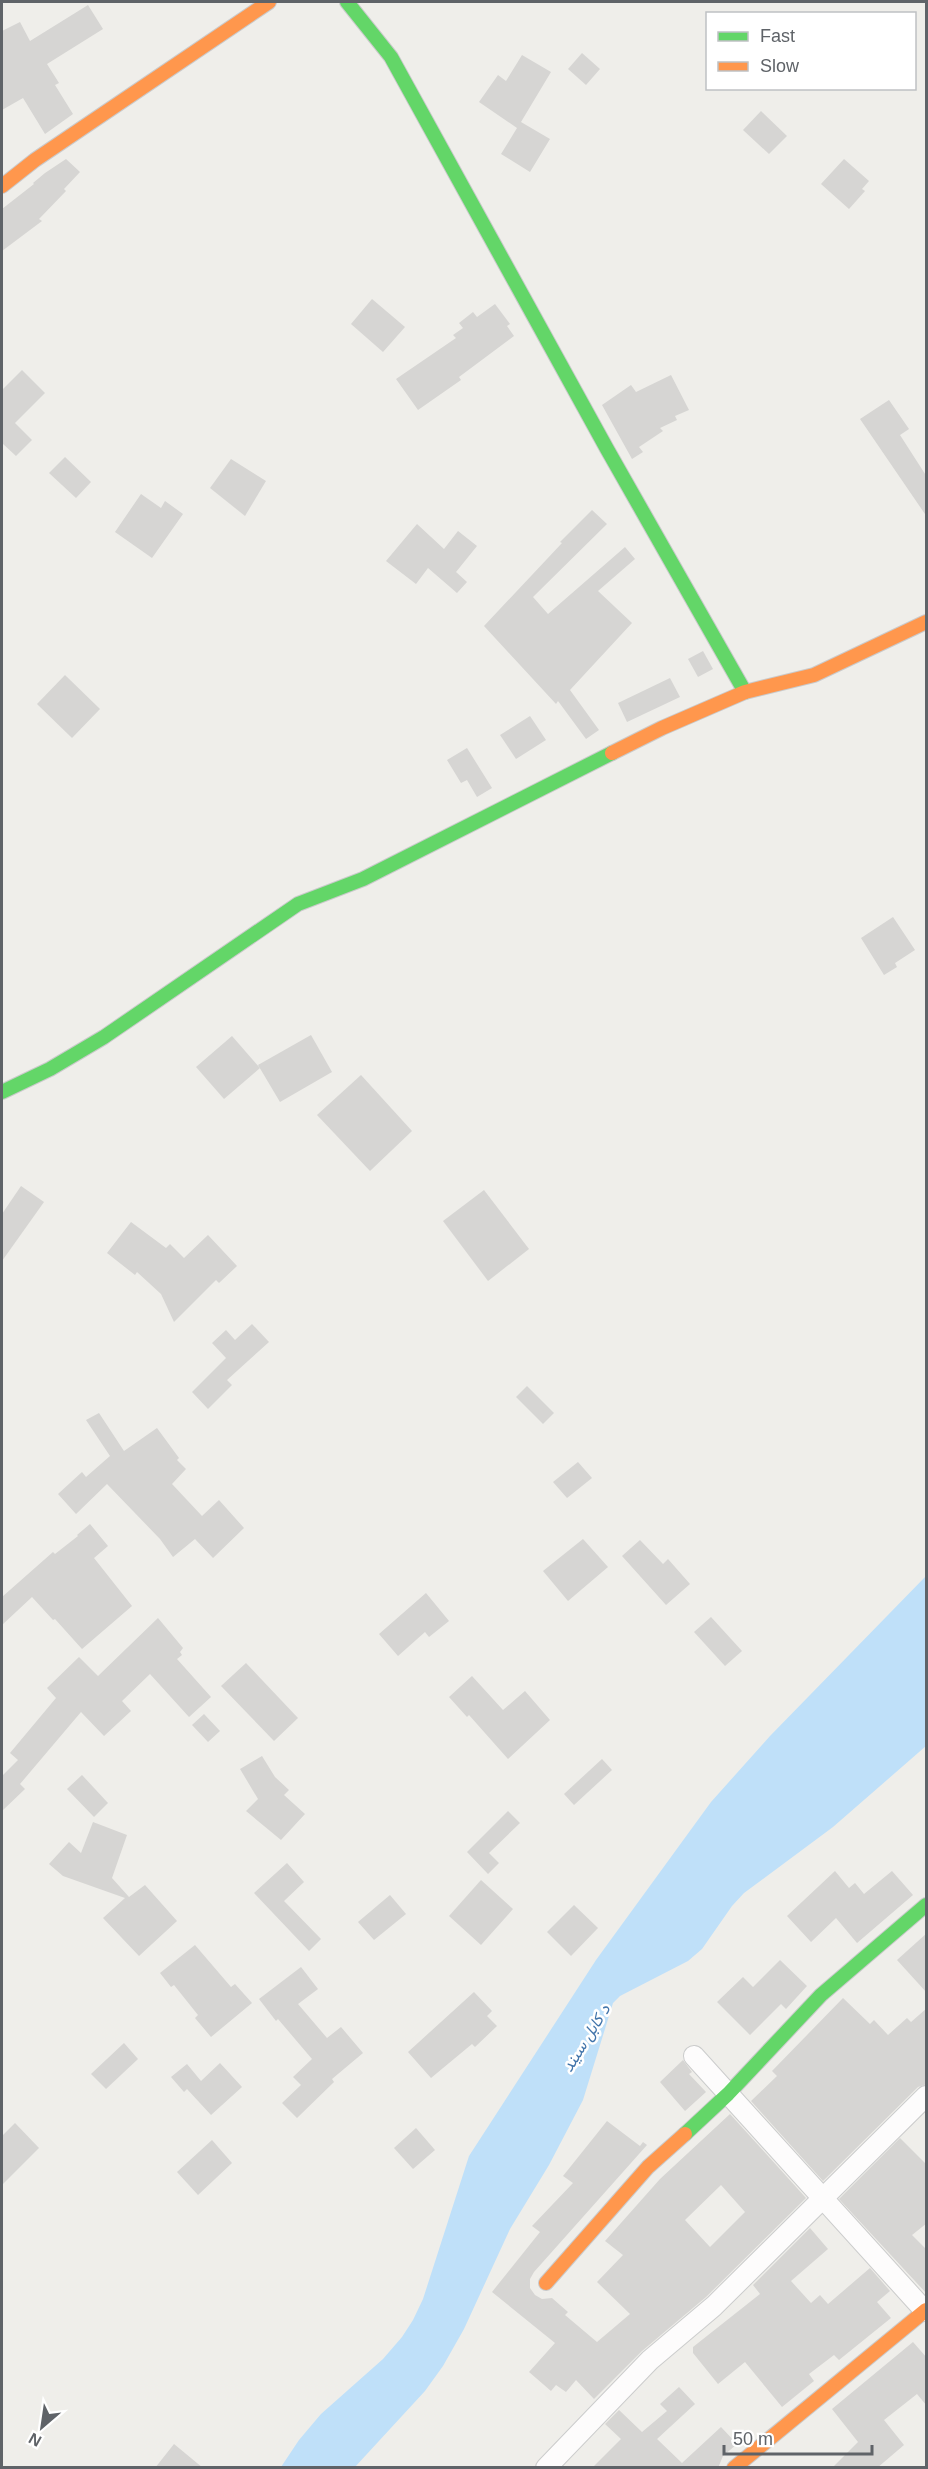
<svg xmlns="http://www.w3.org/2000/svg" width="928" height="2469" viewBox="0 0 928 2469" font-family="Helvetica,Vazirmatn,sans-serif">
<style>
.water{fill:#bfe0f9}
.building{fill:#d6d5d3;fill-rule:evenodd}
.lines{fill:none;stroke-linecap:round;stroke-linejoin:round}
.street-casing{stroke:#cbcccc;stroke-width:22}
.fast-casing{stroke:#cacacb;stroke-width:16}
.slow-casing{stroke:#cacacb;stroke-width:16}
.street{stroke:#fdfcfc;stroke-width:20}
.fast{stroke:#63d668;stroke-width:14}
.slow{stroke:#ff974d;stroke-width:14}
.labels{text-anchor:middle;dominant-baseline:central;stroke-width:5;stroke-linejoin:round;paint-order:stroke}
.water-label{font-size:16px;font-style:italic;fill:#4174aa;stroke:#fff}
</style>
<rect width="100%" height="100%" fill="#efeeea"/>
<path class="water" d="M926,1576V1746L833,1827L744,1893L732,1906L702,1949L688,1961L620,1996L613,2003L583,2100L549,2165L510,2229L464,2329L443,2366L425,2391L355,2467H281L299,2440L321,2414L383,2359L402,2337L413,2320L423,2299L469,2156L596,1960L711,1802L770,1736Z"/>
<g class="building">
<path d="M88,5L103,29L47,64L59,83L55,85L73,114L45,134L23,98L2,110V31L20,22L30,41Z"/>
<path d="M582,53L600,69L586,85L568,69Z"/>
<path d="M522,55L551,72L521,122L550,139L530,172L501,154L517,128L479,102L498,75L506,81Z"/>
<path d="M761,111L787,136L769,154L743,130Z"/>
<path d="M66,159L80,172L64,189L66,191L39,219L42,221L2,251V209L34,184L33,183L45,173Z"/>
<path d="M844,159L869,181L862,189L865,191L849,209L821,184Z"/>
<path d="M372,299L405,327L383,352L351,324Z"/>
<path d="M495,304L510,324L507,326L514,336L459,377L461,380L418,410L396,379L456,338L453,335L463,328L459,323L473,312L477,317Z"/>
<path d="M22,370L45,393L15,423L32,440L16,456L2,443V390Z"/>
<path d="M671,375L689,410L675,416L677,420L660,428L663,431L639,447L643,452L632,459L602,405L631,385L636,392Z"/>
<path d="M889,400L909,429L900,435L927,477V517L860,419Z"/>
<path d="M65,457L91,482L76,498L49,473Z"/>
<path d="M231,459L266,481L245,516L210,488Z"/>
<path d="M141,494L161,508L165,501L183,514L152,558L115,532Z"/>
<path d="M592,510L607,524L533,597L548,614L625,547L635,559L598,591L632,623L570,690L599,730L586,739L558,701L556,704L484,626L562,543L560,542Z"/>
<path d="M417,524L444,549L458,531L477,546L456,572L467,582L457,593L428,568L416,584L386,561Z"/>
<path d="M703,651L713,669L698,677L688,659Z"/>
<path d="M65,675L100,709L72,738L37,704Z"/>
<path d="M670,678L680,697L627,722L618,703Z"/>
<path d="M530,716L546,740L516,759L500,735Z"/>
<path d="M467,748L492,788L477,797L467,780L461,783L447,760Z"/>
<path d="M893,917L915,950L895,963L897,967L884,975L861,938Z"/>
<path d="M311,1035L332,1072L280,1102L258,1065Z"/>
<path d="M232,1036L260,1068L224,1099L196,1067Z"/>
<path d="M361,1075L412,1131L370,1171L317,1115Z"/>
<path d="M21,1186L44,1202L2,1261V1214Z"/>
<path d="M484,1190L529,1249L488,1281L443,1221Z"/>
<path d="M131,1222L166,1248L170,1244L184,1258L208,1235L237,1266L219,1283L216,1280L174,1322L161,1294L137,1272L135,1275L107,1253Z"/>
<path d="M252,1324L269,1342L227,1380L232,1385L208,1409L192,1392L226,1358L212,1343L226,1330L235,1340Z"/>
<path d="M527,1386L554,1413L543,1424L516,1397Z"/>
<path d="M99,1413L124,1451L157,1428L179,1458L177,1460L186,1469L172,1484L202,1516L219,1500L244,1528L213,1558L195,1539L173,1557L160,1539L107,1484L76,1514L58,1494L82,1472L86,1477L110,1456L86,1420Z"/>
<path d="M578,1462L592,1478L567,1498L553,1482Z"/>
<path d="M90,1524L108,1546L94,1558L132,1606L82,1649L55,1619L53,1620L32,1597L2,1625V1597L53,1552L55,1554L78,1536L77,1535Z"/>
<path d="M583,1539L608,1567L568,1601L543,1571Z"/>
<path d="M640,1540L663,1564L668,1559L690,1584L666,1605L622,1556Z"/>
<path d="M426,1593L449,1621L429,1637L425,1632L398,1656L379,1634Z"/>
<path d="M711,1617L742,1651L725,1666L694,1632Z"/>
<path d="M158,1618L183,1648L180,1652L182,1655L177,1659L211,1697L189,1717L150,1674L122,1701L131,1711L104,1736L81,1712L20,1784L25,1789L2,1811V1776L18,1760L10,1753L56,1698L47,1688L79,1657L98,1676Z"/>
<path d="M246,1663L298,1718L274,1741L221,1686Z"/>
<path d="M472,1676L503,1710L525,1691L550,1720L508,1759L469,1715L467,1717L449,1697Z"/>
<path d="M204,1714L220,1731L208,1742L192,1725Z"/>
<path d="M262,1756L275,1777L289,1790L284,1795L305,1814L281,1840L246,1811L258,1799L240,1769Z"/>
<path d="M602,1759L612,1770L574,1805L564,1794Z"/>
<path d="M82,1775L108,1803L94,1817L67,1789Z"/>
<path d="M508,1811L520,1823L489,1853L499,1863L488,1874L467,1852Z"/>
<path d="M93,1822L127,1835L112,1878L129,1897L145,1885L177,1921L139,1956L103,1918L125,1898L63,1876L49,1864L69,1842L81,1853Z"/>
<path d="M287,1863L304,1882L284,1901L321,1939L309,1951L254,1893Z"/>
<path d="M835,1871L849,1888L855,1883L864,1894L892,1871L913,1895L857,1943L836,1918L811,1942L787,1916Z"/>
<path d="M481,1880L513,1909L481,1945L449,1916Z"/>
<path d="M390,1895L406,1914L374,1940L358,1922Z"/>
<path d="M574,1905L598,1928L571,1956L547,1932Z"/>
<path d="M927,1933V1993L897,1960Z"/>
<path d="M195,1945L231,1987L235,1984L252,2003L211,2037L195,2018L198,2015L174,1985L171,1987L160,1973Z"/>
<path d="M780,1960L807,1986L786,2009L781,2004L750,2035L717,2002L743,1977L753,1987Z"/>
<path d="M301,1967L318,1989L298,2004L327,2038L341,2027L363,2053L332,2079L334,2082L297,2118L282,2103L301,2085L293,2077L312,2059L278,2019L276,2021L259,1999Z"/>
<path d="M474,1992L492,2011L487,2016L497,2026L475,2047L472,2044L431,2078L408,2052Z"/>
<path d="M843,1998L870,2024L874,2020L888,2035L907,2018L911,2022L927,2008V2084L918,2087L823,2181L751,2101L777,2076L772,2071Z"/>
<path d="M124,2043L138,2059L106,2089L91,2074Z"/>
<path d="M683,2060L692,2072L689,2074L706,2092L685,2111L660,2082Z"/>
<path d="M220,2063L242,2087L211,2115L187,2089L184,2092L171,2077L187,2064L201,2081Z"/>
<path d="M730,2114L806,2198L706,2297L642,2351L594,2399L576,2380L566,2392L556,2385L551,2391L529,2372L555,2343L492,2292L540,2232L532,2226L573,2183L563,2176L607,2121L640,2146L643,2142L647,2145L534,2272L530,2279V2288L535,2295L542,2299L552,2298L568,2312L565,2315L597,2342L630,2314L597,2282L623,2255L605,2241L660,2179ZM721,2185L745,2212L710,2247L685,2220Z"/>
<path d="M15,2123L39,2148L2,2185V2136Z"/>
<path d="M416,2128L435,2150L413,2169L394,2148Z"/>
<path d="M900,2138L927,2165V2223L912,2235L927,2250V2294L839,2199Z"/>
<path d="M212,2140L232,2163L198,2195L177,2172Z"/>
<path d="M810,2228L828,2249L791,2281L811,2303L820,2295L828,2304L870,2268L890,2291L877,2302L891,2318L839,2360L834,2355L809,2374L814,2381L782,2407L745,2362L718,2384L693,2353V2347L760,2294L753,2285Z"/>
<path d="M913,2342L927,2358V2406L917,2394L884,2420L904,2445L877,2468H832L858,2442L832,2409Z"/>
<path d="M679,2387L695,2404L657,2439L682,2463L721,2427L737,2444L723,2456L718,2468H592L621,2439L605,2424L619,2410L642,2432L667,2411L660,2404Z"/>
<path d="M174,2444L203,2468H155Z"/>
</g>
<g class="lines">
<defs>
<g id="street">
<path d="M694,2056L925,2311"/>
<path d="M546,2468L650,2360L714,2306L926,2096"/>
</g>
<g id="fast">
<path d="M347,2L391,57L607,449L745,692"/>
<path d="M2,1092L50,1069L104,1037L298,904L363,879L612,753"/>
<path d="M685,2134L728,2094L821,1995L926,1905"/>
</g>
<g id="slow">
<path d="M2,186L35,160L269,2"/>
<path d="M612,753L662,728L745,692L814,675L926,622"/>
<path d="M546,2283L648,2167L685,2134"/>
<path d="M734,2468L926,2310"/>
</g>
</defs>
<use href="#street" class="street-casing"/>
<use href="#fast" class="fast-casing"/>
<use href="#slow" class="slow-casing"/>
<use href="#street" class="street"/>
<use href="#fast" class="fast"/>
<use href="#slow" class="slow"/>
</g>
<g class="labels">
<g class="water-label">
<text transform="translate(586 2038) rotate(-58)">د کابل سيند</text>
</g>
</g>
<rect width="928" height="2469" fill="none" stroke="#5f6368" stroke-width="6"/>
<rect x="706" y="12" width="210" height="78" fill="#ffffff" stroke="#bfc1c3" stroke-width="1.5"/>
<rect x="718" y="32" width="30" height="9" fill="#63d668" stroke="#bfc1c3" stroke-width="1.5"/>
<text x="760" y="42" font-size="18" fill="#5f6368">Fast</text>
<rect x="718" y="62" width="30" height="9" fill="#ff974d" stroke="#bfc1c3" stroke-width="1.5"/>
<text x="760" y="72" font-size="18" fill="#5f6368">Slow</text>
<g transform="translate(42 2427) rotate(209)" stroke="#ffffff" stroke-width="4.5" paint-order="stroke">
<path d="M0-4.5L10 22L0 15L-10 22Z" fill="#5f6368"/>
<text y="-9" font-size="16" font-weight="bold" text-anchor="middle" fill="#5f6368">N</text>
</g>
<path d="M724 2445v9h148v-9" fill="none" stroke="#5f6368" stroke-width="3"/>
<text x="733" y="2445" font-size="18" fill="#5f6368" stroke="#ffffff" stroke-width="4.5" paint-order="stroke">50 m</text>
</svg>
